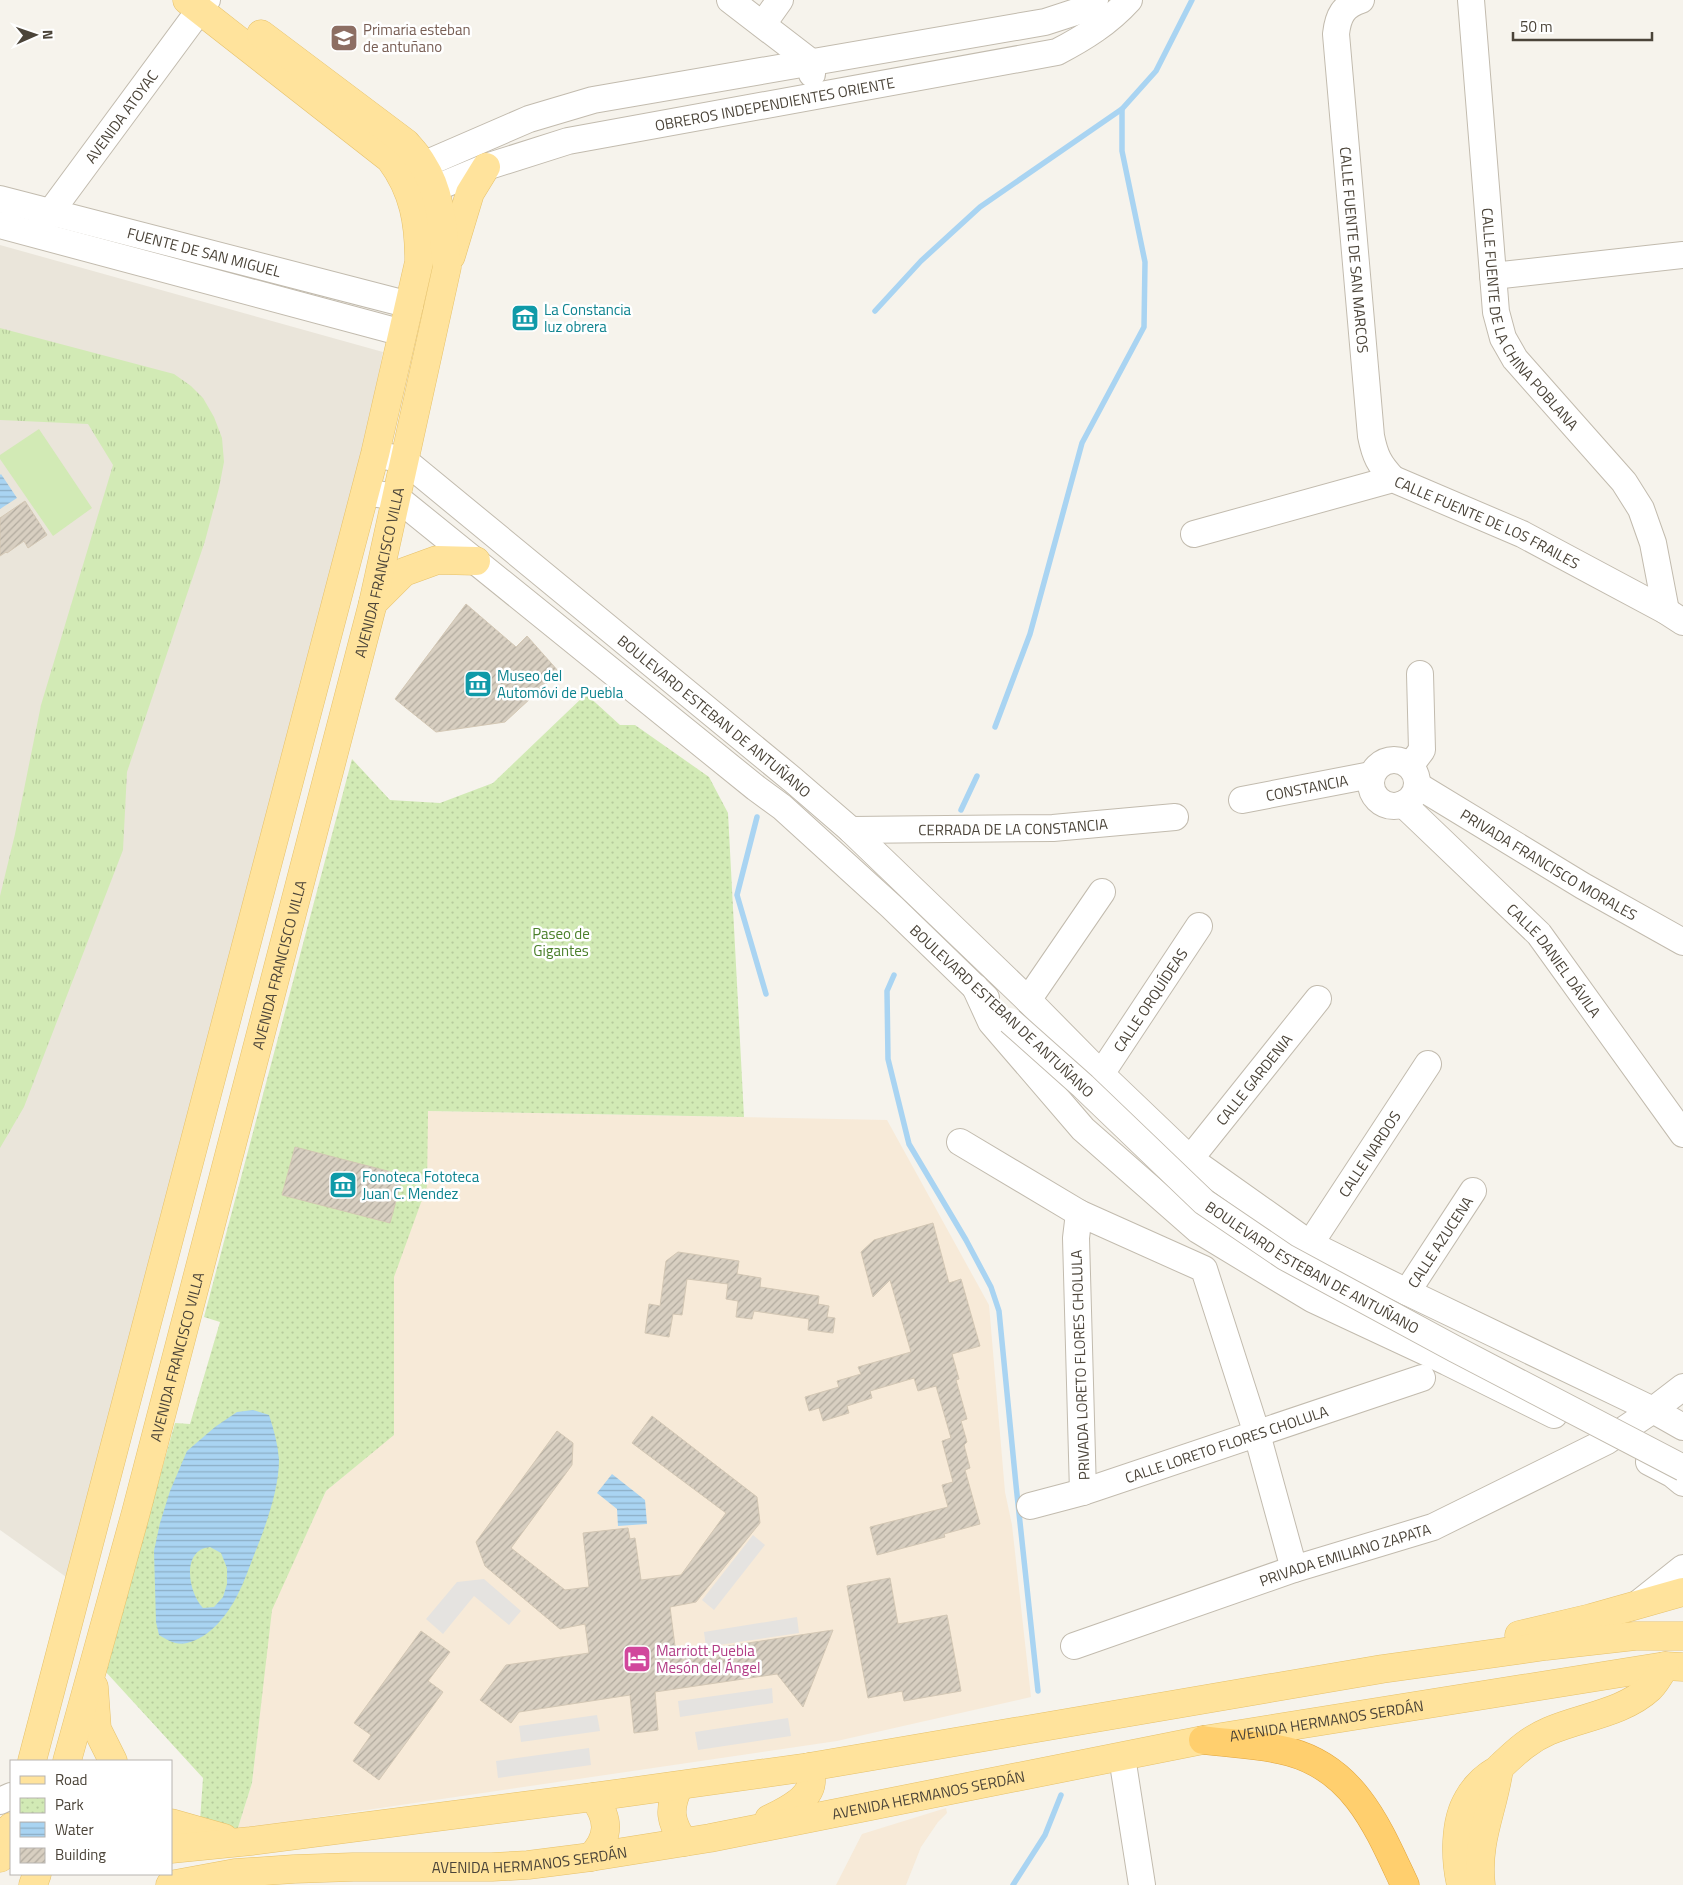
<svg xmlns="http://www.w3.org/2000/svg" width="1683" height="1885" viewBox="0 0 1683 1885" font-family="'Titillium Web',sans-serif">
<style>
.residential{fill:#eae5da}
.commercial{fill:#f7ead8}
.grass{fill:url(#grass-tufts)}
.park{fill:url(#park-dots)}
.pitch{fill:#d2eab5}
.parking{fill:#e5e3e0}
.water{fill:url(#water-rules);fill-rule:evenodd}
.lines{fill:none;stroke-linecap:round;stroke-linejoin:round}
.stream{stroke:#a9d4f2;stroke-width:5.5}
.building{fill:url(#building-hatch);stroke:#d3c7b4}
.minor-casing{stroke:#c2bbae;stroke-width:28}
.major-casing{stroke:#e6c16a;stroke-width:29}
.highway-casing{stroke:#e0a43c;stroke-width:29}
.minor{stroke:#fff;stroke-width:26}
.major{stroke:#ffe39c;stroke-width:28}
.highway{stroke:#ffcf6e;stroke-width:28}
.minor-bridge-casing{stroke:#c2bbae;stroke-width:28;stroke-linecap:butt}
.minor-bridge{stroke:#fff;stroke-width:26}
.labels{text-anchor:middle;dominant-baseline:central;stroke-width:5;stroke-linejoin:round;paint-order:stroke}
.education-label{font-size:15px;fill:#785e54;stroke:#fff;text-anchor:start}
.street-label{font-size:15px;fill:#4b4439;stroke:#fff}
.culture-label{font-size:15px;fill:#0d838f;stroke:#fff;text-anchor:start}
.park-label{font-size:15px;fill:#4a7f2a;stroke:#fff}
.hotel-label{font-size:15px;fill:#b23c85;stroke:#fff;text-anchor:start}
</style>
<defs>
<pattern id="grass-tufts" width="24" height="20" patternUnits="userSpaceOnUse" patternTransform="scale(1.25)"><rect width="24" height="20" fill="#d2eab5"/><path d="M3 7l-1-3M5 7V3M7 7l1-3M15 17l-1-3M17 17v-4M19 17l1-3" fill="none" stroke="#b6ca9c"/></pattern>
<pattern id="park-dots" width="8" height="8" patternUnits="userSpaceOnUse" patternTransform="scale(1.25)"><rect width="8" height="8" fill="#d2eab5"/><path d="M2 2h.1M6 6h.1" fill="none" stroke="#b6ca9c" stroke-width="1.8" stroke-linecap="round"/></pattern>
<pattern id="water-rules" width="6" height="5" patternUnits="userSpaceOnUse" patternTransform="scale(1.25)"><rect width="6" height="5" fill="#a9d4f2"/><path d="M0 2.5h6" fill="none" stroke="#8caec5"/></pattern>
<pattern id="building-hatch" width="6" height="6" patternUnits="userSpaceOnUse" patternTransform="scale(1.25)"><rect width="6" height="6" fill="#d8cfc1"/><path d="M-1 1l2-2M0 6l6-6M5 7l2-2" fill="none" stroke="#b1aa9e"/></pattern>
</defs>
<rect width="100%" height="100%" fill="#f6f3ec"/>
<path class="residential" d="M0,245L383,352L358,478L69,1579L0,1530Z"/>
<g class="commercial">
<path d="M428,1111L887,1120L989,1305L1005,1492L1012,1525L1031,1697L837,1741L319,1817L237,1831L252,1783L271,1610L326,1491L393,1435L394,1276Z"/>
<path d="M946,1808L947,1813L938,1822L921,1847L906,1885H836L862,1834Z"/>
</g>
<path class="grass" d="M0,328L174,374L191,386L203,398L214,417L222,438L224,462L219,488L205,541L127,772L123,850L24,1107L0,1148V896L15,834L41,705L113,465L88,424L0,420Z"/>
<path class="park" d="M586,694L620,725H635L709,777L728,813L744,1117L428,1111L427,1186L394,1277V1435L326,1491L272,1610L252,1783L237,1831L200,1821L203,1778L105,1671L175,1423L190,1424L220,1322L204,1317L352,759L390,800L440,803L493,783Z"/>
<path class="pitch" d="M39,429L92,508L53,536L0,459V455Z"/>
<g class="parking">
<path d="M753,1535L765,1545L714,1610L702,1600Z"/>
<path d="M484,1579L521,1611L509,1625L474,1596L443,1634L426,1619L457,1582Z"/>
<path d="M797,1617L799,1633L706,1647L704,1632Z"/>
<path d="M772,1688L773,1703L680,1717L678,1701Z"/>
<path d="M597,1715L600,1731L521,1742L519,1726Z"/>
<path d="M788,1718L791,1736L698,1750L695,1732Z"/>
<path d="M589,1748L591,1765L498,1778L496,1761Z"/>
</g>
<g class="water">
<path d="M1,474L17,498L0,509V475Z"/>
<path d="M253,1410L269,1415C274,1430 278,1445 279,1460C279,1490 265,1528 254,1555C249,1568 244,1582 238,1594C228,1614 210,1638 187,1643C177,1646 167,1640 159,1635L156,1622L154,1551L160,1523L170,1491L187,1451L215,1427L237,1412ZM210,1547L221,1553L227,1568V1584L223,1597L214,1607L203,1608C188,1592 181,1550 210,1547Z"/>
<path d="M612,1474L645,1500L647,1524L618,1526L617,1509L597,1493Z"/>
</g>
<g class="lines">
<g class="stream">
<path d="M875,311L921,261L980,207L1122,109"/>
<path d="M995,727L1030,634L1082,443L1144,327L1145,262L1122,151V109L1156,71L1192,0"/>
<path d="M961,810L977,776"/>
<path d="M757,817L737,895L766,994"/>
<path d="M894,975L887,991L888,1059L909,1144L966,1240L991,1287L999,1311L1016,1485L1038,1691"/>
<path d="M1013,1885L1045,1835L1061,1795"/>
</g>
</g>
<g class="building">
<path d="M25,501L47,535L28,548L24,541L7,553L6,552L0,556V518Z"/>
<path d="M466,604L516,647L527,636L559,672L505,722L436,732L395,699Z"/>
<path d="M295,1147L403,1175L390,1223L282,1195Z"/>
<path d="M933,1223L949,1283L961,1279L980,1346L952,1354L959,1379L956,1380L967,1419L961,1421L967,1442L964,1445L970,1468L965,1470L980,1524L944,1534L945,1537L877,1555L870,1527L948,1507L942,1485L953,1482L942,1441L951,1438L936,1386L918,1391L914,1378L870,1391L872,1398L847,1406L849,1413L823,1421L819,1408L809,1411L805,1397L839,1387L837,1381L861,1374L858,1367L911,1352L890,1280L873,1297L861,1252L874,1240Z"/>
<path d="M678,1252L739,1261L737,1274L761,1278L760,1287L819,1296L818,1304L829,1306L827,1317L835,1318L833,1333L808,1330L809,1319L754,1311L752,1319L736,1317L738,1301L726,1299L728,1284L687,1279L682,1315L673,1314L669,1337L645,1333L649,1304L660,1306L666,1261Z"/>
<path d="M652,1416L757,1497L760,1523L696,1602L670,1607L676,1654L833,1630L803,1707L777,1674L655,1692L658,1730L634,1733L630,1695L519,1712L511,1723L480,1700L506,1665L589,1653L585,1624L560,1629L485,1566L476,1542L557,1431L573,1443L572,1465L511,1548L565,1590L589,1587L583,1533L628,1528L630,1539L635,1538L641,1580L681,1575L726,1513L632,1443Z"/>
<path d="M890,1578L898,1624L947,1615L961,1691L904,1701L902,1691L868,1698L847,1586Z"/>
<path d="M421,1631L450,1652L428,1681L443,1692L379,1780L353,1761L371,1735L354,1723Z"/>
</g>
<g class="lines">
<defs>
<g id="minor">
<path d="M730,0L811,62L812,74"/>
<path id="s1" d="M1361,0C1343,6 1338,16 1336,34L1371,436C1375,456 1379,464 1393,479"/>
<path id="s2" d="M1471,0L1496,312L1503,338L1515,359L1624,482L1641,509L1653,543L1666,611"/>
<path d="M763,24L780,0"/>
<path d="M402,174L529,119L593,100L1045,22L1079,11L1095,0"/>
<path id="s3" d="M414,197L486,167L568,141L1057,52C1084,38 1108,23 1129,0"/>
<path id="s4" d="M0,199L410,305"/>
<path d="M0,225L403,333"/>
<path id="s5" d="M41,225L207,0"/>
<path d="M1493,276L1683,255"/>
<path id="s6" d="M375,454L404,460L793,780L851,830L1028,1000L1101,1074L1190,1159L1310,1244L1407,1292L1653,1410L1683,1427"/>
<path d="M365,492L396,497L756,788L782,807L892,907L986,998"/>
<path id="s7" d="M1194,534L1393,479L1522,534L1666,611L1683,622"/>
<circle cx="1394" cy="783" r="23"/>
<path d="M1410,766L1422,750L1420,674"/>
<path id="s8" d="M1417,785L1583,886L1683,942"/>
<path id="s9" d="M1242,800L1371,775"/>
<path id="s10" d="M1403,804L1539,934L1683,1134"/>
<path id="s11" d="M851,830L1053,828L1175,817"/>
<path d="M975,987L991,1022L1083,1129L1198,1230L1312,1299L1447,1362L1554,1415"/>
<path d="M1028,1000L1102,892"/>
<path id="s12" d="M1101,1074L1199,926"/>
<path d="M960,1142L1079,1213"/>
<path id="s13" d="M1190,1159L1318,999"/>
<path id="s14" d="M1310,1244L1428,1064"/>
<path id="s15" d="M1407,1292L1473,1191"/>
<path d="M1649,1462L1672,1474L1683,1483"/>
<path d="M1083,1492L1076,1238L1079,1213L1204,1269L1257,1434L1294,1569"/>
<path id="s16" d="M1030,1506L1083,1492L1422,1378"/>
<path d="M1639,1603L1683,1568"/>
<path id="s17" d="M1074,1646L1294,1569L1433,1527L1607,1441L1653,1410L1683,1387"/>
<path d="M1122,1757L1142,1885"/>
<path d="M0,1801L11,1796"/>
</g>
<g id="major">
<path d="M451,256L470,193L486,167"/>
<path d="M373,603L404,572L437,560L476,561"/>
<path d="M1519,1635L1591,1618L1683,1592"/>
<path d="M94,1687L97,1729L113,1761"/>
<path d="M32,1761L375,454L419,262C419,223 414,191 390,159L187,0"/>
<path id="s18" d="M67,1761L136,1512L373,603L447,267C443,234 442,194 423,165C419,157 412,150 406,143L261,34"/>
<path d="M679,1786C668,1809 670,1822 684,1842"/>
<path d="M769,1819C783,1812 809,1801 811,1783C812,1778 810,1773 809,1767"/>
<path d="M171,1823L224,1838"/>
<path d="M171,1849L251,1841L593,1797L809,1767L1382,1669L1546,1646L1635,1636H1683"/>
<path d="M591,1857C610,1837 610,1819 593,1797"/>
<path d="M0,1858L11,1827"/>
<path d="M33,1885L37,1874"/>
<path id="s19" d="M170,1885L235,1873L294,1869L353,1867H492L528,1865L591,1857L710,1838L1203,1740L1665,1666L1683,1667"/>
<path d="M1461,1885C1455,1860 1454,1822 1468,1799C1472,1791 1481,1781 1488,1776C1492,1773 1497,1771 1500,1767C1516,1752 1528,1740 1549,1731C1581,1717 1623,1713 1650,1688C1656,1682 1661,1673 1665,1666"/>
<path d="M1481,1885C1476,1840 1493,1811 1499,1769"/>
</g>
<path id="highway" d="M1203,1740C1232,1744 1262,1744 1290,1752C1356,1770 1379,1830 1405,1885"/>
</defs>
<use href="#minor" class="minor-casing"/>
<use href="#major" class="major-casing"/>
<use href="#highway" class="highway-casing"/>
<use href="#minor" class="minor"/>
<use href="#major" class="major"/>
<use href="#highway" class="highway"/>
<defs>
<g id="minor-bridge">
<path id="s20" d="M1010,1021L1083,1086L1204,1202L1285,1257L1455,1349L1683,1468"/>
</g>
</defs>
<use href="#minor-bridge" class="minor-bridge-casing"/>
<use href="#minor-bridge" class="minor-bridge"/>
</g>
<defs>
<symbol id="school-square" viewBox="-11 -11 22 22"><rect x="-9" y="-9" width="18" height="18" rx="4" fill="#8d6e63" stroke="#fff"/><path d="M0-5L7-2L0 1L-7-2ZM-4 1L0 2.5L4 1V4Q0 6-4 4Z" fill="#fff"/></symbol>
<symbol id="museum-square" viewBox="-11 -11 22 22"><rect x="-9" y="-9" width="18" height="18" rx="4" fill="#0f9aa8" stroke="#fff"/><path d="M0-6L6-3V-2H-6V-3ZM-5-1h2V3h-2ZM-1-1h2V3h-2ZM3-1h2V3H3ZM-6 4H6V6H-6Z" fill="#fff"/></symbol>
<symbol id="hotel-square" viewBox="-11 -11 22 22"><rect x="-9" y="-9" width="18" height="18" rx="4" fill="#d1479c" stroke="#fff"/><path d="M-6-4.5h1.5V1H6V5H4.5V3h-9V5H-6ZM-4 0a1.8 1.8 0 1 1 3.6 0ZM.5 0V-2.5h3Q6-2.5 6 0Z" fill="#fff"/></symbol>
</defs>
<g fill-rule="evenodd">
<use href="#school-square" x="328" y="22" width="32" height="32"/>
<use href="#museum-square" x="509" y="302" width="32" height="32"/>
<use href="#museum-square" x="462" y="668" width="32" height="32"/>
<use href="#museum-square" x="327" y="1169" width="32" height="32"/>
<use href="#hotel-square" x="621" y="1643" width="32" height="32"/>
</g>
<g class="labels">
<g class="education-label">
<text x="363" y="29">Primaria esteban<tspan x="363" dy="17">de antuñano</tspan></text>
</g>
<g class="street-label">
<text stroke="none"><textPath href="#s3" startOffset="374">OBREROS INDEPENDIENTES ORIENTE</textPath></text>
<text stroke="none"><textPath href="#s5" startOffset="135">AVENIDA ATOYAC</textPath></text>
<text stroke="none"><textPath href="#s1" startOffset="262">CALLE FUENTE DE SAN MARCOS</textPath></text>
<text stroke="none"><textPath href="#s4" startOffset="211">FUENTE DE SAN MIGUEL</textPath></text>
<text stroke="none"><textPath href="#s2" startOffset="332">CALLE FUENTE DE LA CHINA POBLANA</textPath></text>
<text stroke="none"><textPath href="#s7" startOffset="310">CALLE FUENTE DE LOS FRAILES</textPath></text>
<text stroke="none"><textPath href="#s18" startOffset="1229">AVENIDA FRANCISCO VILLA</textPath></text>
<text stroke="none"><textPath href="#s6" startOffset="432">BOULEVARD ESTEBAN DE ANTUÑANO</textPath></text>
<text stroke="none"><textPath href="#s9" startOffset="66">CONSTANCIA</textPath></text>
<text stroke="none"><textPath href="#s11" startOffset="162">CERRADA DE LA CONSTANCIA</textPath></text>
<text stroke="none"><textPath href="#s8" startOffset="154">PRIVADA FRANCISCO MORALES</textPath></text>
<text stroke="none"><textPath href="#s10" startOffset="218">CALLE DANIEL DÁVILA</textPath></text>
<text stroke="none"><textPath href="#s18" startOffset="824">AVENIDA FRANCISCO VILLA</textPath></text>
<text stroke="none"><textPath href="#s12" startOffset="89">CALLE ORQUÍDEAS</textPath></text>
<text transform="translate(1002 1011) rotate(43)">BOULEVARD ESTEBAN DE ANTUÑANO</text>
<text stroke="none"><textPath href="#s13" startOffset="102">CALLE GARDENIA</textPath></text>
<text stroke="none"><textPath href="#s14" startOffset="108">CALLE NARDOS</textPath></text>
<text stroke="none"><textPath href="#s15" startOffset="60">CALLE AZUCENA</textPath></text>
<text stroke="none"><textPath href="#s20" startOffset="392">BOULEVARD ESTEBAN DE ANTUÑANO</textPath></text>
<text stroke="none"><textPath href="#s18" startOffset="419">AVENIDA FRANCISCO VILLA</textPath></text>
<text transform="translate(1080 1365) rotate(-92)">PRIVADA LORETO FLORES CHOLULA</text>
<text stroke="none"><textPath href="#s16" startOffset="206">CALLE LORETO FLORES CHOLULA</textPath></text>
<text stroke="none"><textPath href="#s17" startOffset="286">PRIVADA EMILIANO ZAPATA</textPath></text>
<text stroke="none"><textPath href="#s19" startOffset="1171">AVENIDA HERMANOS SERDÁN</textPath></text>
<text stroke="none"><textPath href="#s19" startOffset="766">AVENIDA HERMANOS SERDÁN</textPath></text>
<text stroke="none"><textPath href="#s19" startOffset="361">AVENIDA HERMANOS SERDÁN</textPath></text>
</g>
<g class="culture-label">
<text x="544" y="309">La Constancia<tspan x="544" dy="17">luz obrera</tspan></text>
<text x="497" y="675">Museo del<tspan x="497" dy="17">Automóvi de Puebla</tspan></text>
<text x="362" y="1176">Fonoteca Fototeca<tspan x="362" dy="17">Juan C. Mendez</tspan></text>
</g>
<g class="park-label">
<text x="561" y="933">Paseo de<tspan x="561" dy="17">Gigantes</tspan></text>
</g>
<g class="hotel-label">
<text x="656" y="1650">Marriott Puebla<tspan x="656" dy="17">Mesón del Ángel</tspan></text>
</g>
</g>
<rect x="10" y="1760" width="162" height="115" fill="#ffffff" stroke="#b7b4b0"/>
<rect x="20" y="1776" width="25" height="8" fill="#ffe39c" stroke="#b7b4b0"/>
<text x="55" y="1785" font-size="15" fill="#4b4439">Road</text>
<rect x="20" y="1798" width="25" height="15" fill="url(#park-dots)" stroke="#b7b4b0"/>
<text x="55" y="1810" font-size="15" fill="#4b4439">Park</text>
<rect x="20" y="1822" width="25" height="15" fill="url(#water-rules)" stroke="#b7b4b0"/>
<text x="55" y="1835" font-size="15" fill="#4b4439">Water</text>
<rect x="20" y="1848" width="25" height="15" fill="url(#building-hatch)" stroke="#b7b4b0"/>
<text x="55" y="1860" font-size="15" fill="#4b4439">Building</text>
<g transform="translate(35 35) rotate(88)" stroke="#ffffff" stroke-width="4" paint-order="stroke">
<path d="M0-4L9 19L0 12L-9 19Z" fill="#4b4439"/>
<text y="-8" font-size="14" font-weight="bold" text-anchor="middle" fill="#4b4439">N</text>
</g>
<path d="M1513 32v8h139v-8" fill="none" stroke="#4b4439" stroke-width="2.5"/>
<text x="1520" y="32" font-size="15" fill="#4b4439" stroke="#ffffff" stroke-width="4" paint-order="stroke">50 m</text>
</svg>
